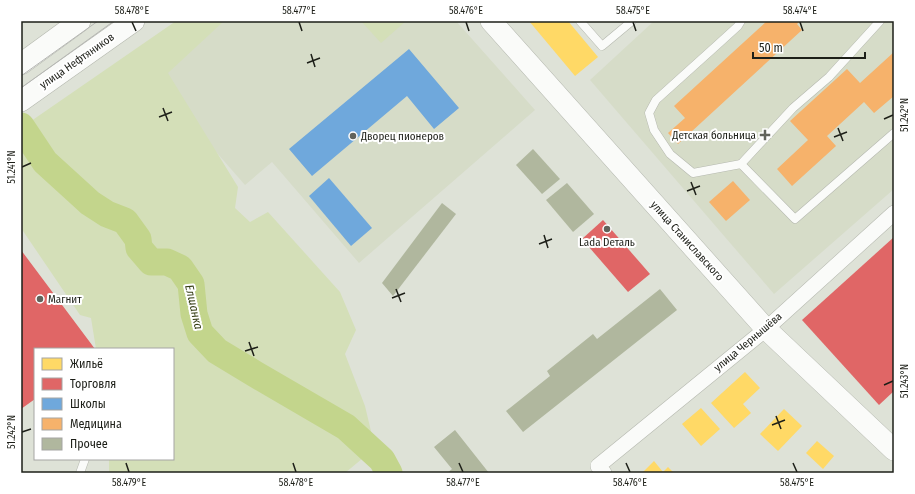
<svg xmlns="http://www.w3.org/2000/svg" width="915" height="494" viewBox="0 0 915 494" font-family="'Fira Sans Condensed',sans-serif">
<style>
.built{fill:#d6dcc8}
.green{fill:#d4dfb8}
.homes{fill:#ffd966}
.shops{fill:#e06666}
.schools{fill:#6fa8dc}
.health{fill:#f6b26b}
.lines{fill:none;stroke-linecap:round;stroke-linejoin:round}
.river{stroke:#c3d58c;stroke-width:27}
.building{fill:#b0b79e}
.lane-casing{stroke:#b5b8af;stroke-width:9}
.street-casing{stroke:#b5b8af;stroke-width:16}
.secondary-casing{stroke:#b5b8af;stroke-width:22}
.lane{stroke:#fafbf9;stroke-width:8}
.street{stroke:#fafbf9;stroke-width:15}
.secondary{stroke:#fafbf9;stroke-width:21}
.tram{stroke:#b6b7b4;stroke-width:1}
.ticks{fill:none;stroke:#1d1f18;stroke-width:1.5}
.poi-dot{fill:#61635b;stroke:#fff;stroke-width:1.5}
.labels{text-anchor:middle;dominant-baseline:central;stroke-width:4;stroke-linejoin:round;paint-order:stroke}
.street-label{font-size:11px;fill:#1d1f18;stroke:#fff}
.poi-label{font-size:11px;fill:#1d1f18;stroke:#fff;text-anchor:start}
.water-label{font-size:12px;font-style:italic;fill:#333c13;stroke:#fff}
.neatline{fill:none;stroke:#1d1f18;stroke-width:1.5}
.ticks-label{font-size:10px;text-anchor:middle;fill:#1d1f18}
</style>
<rect width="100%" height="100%" fill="#dee2d7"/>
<g class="built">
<path d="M183,21H456L535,110L359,263L272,162L245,185L133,57Z"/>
<path d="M654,21H894V189L774,294L590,80Z"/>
</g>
<g class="green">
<path d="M176,21H224L168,73L238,187L235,208L250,222L268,212L340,292L356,330L345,354L365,406L375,448L345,473H109V459H173V349H96L91,318L80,315L21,228V128Z"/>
<path d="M361,21H406L381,43Z"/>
</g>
<g class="homes">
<path d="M529,21H568L598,57L575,76Z"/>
<path d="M745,372L760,388L743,404L751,413L734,428L711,403Z"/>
<path d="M701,408L720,429L701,446L682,424Z"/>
<path d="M784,409L802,426L778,451L760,434Z"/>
<path d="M817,441L834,456L823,469L806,453Z"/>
<path d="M654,461L663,472L668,467L674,473H645L643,472Z"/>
</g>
<g class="shops">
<path d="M603,220L650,274L628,292L582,239Z"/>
<path d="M894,237V391L879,405L802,320Z"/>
<path d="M21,250L95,349H35V399L21,409Z"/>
</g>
<g class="schools">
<path d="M409,49L459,108L434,129L407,96L312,176L289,149Z"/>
<path d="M329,178L372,228L351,246L309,196Z"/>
</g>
<g class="health">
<path d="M767,21H800L797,24L802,30L678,144L668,133L685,118L674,106Z"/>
<path d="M894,52V96L874,113L864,102L827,136L836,146L792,186L777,169L808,140L790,121L847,69L860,83Z"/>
<path d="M733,181L750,200L726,221L709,202Z"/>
</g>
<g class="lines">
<path class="river" d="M21,126L45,162L90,203L107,214L125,221L138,239L139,248L151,262H167L180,268L191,284L194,314L200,333L217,351L255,374L346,427L382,460L389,473"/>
</g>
<g class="building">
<path d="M533,149L560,179L542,194L516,165Z"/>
<path d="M567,183L594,214L573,232L546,200Z"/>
<path d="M442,203L456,214L393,296L382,283Z"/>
<path d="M660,289L677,310L523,432L506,411L550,376L547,371L593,334L597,339Z"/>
<path d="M455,430L489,473H447L452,469L434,447Z"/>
</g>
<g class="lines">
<defs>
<g id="lane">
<path d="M580,21L602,46L632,21"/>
<path d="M741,21L738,26L716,46L656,100L649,113L654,130L670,154L693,173L741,164"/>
<path d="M880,21L829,77L793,108L741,164L795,219L894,133"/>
<path d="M80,473L85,459"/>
</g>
<path id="street" d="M604,473L598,466L766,329L894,213"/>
<g id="secondary">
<path d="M491,21L766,329L894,450"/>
<path d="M21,64L80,21"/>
<path d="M21,101L134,21"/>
</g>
</defs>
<use href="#lane" class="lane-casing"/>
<use href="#street" class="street-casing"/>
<use href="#secondary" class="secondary-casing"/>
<use href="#lane" class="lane"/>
<use href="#street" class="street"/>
<use href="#secondary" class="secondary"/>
<g class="tram">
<path d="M21,76L98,21"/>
<path d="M21,88L114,21"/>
</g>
</g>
<path class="ticks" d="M132,22L136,31M299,22L302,31M466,22L469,31M633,22L636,31M800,22L803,31M311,54L315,67M307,63L320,58M163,108L168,121M159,117L172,112M884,119L893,115M838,128L843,141M834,137L847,132M22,167L31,163M691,182L696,195M687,191L700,186M544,235L548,248M539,244L552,239M396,289L401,302M392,298L405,293M249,342L254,356M245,351L258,347M884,385L893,381M776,416L781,429M772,425L785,420M22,432L31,429M126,463L129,472M293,463L296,472M459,463L463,472M626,463L630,472M793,463L797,472"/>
<g class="poi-dot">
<path d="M763 129h4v4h4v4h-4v4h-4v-4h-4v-4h4z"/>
<circle cx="353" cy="136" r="4"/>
<circle cx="607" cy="229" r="4"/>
<circle cx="40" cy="299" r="4"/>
</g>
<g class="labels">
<g class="street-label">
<text transform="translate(77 61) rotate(-35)">улица Нефтяников</text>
<text transform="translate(687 241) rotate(48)">улица Станиславского</text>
<text transform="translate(748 342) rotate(-40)">улица Чернышёва</text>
</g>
<g class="poi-label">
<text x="756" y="135" text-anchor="end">Детская больница</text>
<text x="361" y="136">Дворец пионеров</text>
<text x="607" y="242" text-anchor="middle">Lada Dеталь</text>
<text x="48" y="299">Магнит</text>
</g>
<g class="water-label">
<text transform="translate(194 307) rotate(77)">Елшанка</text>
</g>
</g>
<rect width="915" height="494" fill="none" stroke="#ffffff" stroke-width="44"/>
<rect x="34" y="348" width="140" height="112" fill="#ffffff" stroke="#a5a5a3"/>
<rect x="42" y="358" width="20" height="12" fill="#ffd966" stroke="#a5a5a3"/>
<text x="70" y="368" font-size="12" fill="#1d1f18">Жильё</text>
<rect x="42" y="378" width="20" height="12" fill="#e06666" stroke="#a5a5a3"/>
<text x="70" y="388" font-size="12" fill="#1d1f18">Торговля</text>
<rect x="42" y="398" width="20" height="12" fill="#6fa8dc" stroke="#a5a5a3"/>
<text x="70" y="408" font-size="12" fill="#1d1f18">Школы</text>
<rect x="42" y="418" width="20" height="12" fill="#f6b26b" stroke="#a5a5a3"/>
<text x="70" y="428" font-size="12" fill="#1d1f18">Медицина</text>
<rect x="42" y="438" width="20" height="12" fill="#b0b79e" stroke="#a5a5a3"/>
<text x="70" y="448" font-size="12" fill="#1d1f18">Прочее</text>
<path d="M753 52v6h112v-6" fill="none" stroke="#1d1f18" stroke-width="2"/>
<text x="759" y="52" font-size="12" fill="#1d1f18" stroke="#ffffff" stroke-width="3" paint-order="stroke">50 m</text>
<rect x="22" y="22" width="871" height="450" class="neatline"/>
<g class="ticks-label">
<text x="132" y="14">58.478°E</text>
<text x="299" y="14">58.477°E</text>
<text x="466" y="14">58.476°E</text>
<text x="633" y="14">58.475°E</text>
<text x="800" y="14">58.474°E</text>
<text transform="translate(904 115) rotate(-90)" y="4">51.242°N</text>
<text transform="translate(11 167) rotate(-90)" y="4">51.241°N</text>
<text transform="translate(904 381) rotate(-90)" y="4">51.243°N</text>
<text transform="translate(11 432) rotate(-90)" y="4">51.242°N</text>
<text x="129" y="486">58.479°E</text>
<text x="296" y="486">58.478°E</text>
<text x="463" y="486">58.477°E</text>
<text x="630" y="486">58.476°E</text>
<text x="797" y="486">58.475°E</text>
</g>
</svg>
